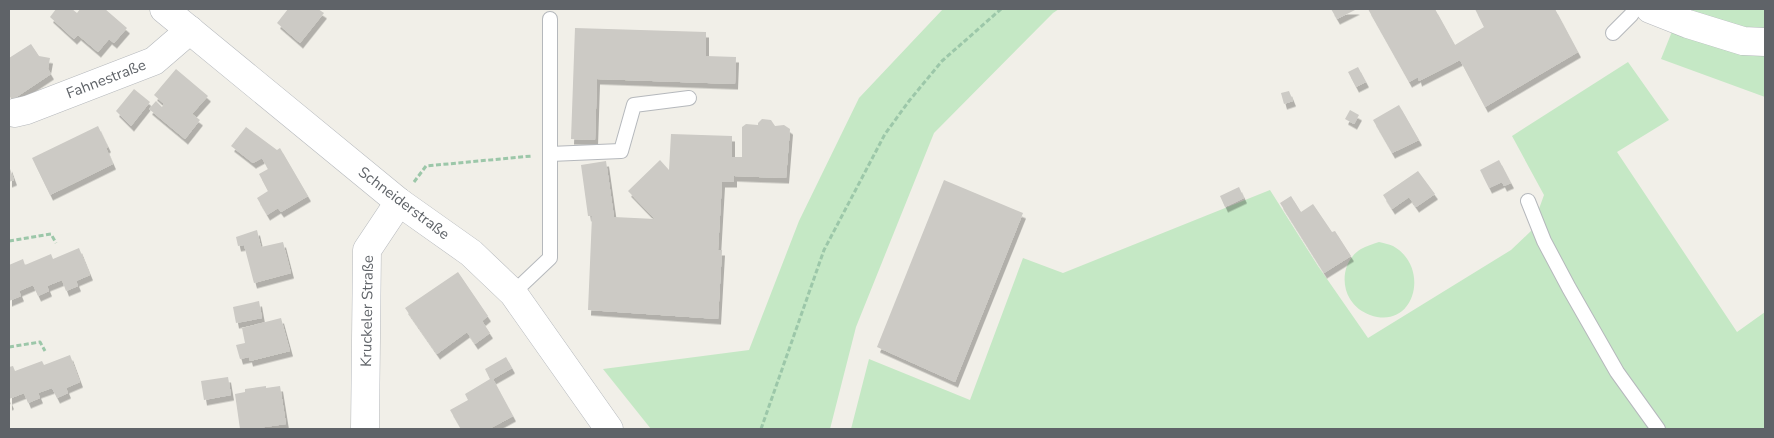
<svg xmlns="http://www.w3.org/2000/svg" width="1774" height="438" viewBox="0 0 1774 438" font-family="'Nunito Sans',sans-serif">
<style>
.green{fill:#c5e8c5}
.building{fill:#cccac5;filter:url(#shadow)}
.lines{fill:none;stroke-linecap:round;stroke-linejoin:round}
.lane-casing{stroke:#b5b8bc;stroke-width:16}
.street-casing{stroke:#b5b8bc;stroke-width:29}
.path{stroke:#9cc7a9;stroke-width:3;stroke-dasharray:5 2.5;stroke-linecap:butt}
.lane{stroke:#fff;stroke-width:14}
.street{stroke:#fff;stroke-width:28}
.labels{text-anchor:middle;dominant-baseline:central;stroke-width:4;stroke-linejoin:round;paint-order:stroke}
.street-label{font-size:15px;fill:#5f6368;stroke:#fff}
</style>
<defs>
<filter id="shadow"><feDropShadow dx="3" dy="5.5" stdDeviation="0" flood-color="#0004"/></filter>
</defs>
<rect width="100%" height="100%" fill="#f1efe8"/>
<g class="green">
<path d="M943,9H1059L1053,13L934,133L856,327L830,429H651L603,369L749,350L799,221L859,98Z"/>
<path d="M1681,9H1765V97L1661,59Z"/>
<path d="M1628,62L1669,120L1617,152L1737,332L1765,312V429H851L869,359L970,400L1023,258L1063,273L1270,190L1318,266L1368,338L1511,250L1531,231L1544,195L1512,136Z"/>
<path d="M1379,242C1383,243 1389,244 1393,246C1431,267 1415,331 1370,315C1362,312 1355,307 1350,299C1340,283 1344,259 1361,249C1366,246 1373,244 1379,242Z"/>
</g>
<g class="building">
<path d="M56,9H72L77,13L80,9H105L127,28L114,43L109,39L98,52L78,35L74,39L50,17Z"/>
<path d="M288,9H318L324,13L300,43L277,23Z"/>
<path d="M1331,9H1357L1337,19Z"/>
<path d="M1368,9H1435L1455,45L1484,27L1475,9H1555L1578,52L1485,107L1460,60L1419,81L1418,77L1409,82Z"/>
<path d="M575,28L706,32V56L736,57L735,84L597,79L595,140L571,139Z"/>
<path d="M31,44L39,56L50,58L48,69L51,74L12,100L9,95V58Z"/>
<path d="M1358,67L1366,82L1356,87L1348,72Z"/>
<path d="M176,69L208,96L192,114L200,120L185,139L149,109L156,101L162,107L164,104L154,95Z"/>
<path d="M134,89L150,102L131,126L116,111Z"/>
<path d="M1289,91L1293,101L1284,104L1281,93Z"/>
<path d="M1399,105L1419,140L1392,153L1373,120Z"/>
<path d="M1350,110L1359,115L1354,124L1345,119Z"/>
<path d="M762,119L771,120L775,126L784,125L790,129L786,178L734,176V182H722L718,250H722L718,319L588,310L592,216H588L581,165L606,161L614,217L655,219L628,191L660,160L669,170L671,134L732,136V157H742V127L746,124L758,125V123Z"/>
<path d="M98,126L108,147L106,148L113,164L50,195L32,158Z"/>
<path d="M246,127L277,150L280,148L308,196L281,212L278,208L267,215L257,198L268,191L259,174L268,169L262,158L253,163L231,146Z"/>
<path d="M1499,160L1511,183L1504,186L1502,182L1489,188L1480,170Z"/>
<path d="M9,166L14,180L9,182Z"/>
<path d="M1418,171L1435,194L1416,207L1409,197L1392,209L1383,195Z"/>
<path d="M944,180L1023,213L955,382L877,347Z"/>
<path d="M1239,187L1244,198L1225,207L1220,196Z"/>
<path d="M1291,196L1301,212L1313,204L1332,232L1335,231L1351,256L1324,273L1280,203Z"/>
<path d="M257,230L261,247L283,242L291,273L254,283L244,245L238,246L236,237Z"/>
<path d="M79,248L90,275L76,281L78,286L66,291L62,280L47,286L49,291L38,296L33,285L19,291L21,296L9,301V265L23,259L25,265L51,254L53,259Z"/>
<path d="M458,272L488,316L482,321L490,333L475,344L467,332L437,354L405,308Z"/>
<path d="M259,301L262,318L236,323L233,307Z"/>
<path d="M281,318L290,351L250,361L249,357L240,359L236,345L245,343L242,328Z"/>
<path d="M70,355L80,382L66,388L68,393L57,398L52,388L38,393L40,398L28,403L24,393L9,399L11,404L9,405V367L13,366L15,371L42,361L44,365Z"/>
<path d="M506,357L512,368L493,379L513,416L489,429H461L450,410L468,400L465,394L490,379L485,369Z"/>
<path d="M228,377L231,395L204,400L201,381Z"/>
<path d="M266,386V388L280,386L286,424L251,429H240L235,394L245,392V389Z"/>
</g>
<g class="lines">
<defs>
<g id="lane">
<path d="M1613,33L1631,15L1635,9"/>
<path d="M550,154L621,151L634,105L689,98"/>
<path d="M1528,201L1544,241L1569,288L1617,372L1658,429"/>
<path d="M513,293L550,258V19"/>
</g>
<g id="street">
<path d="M164,9L399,202L471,253L513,293L609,429"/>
<path d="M1650,9L1688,24L1743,41L1765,42"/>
<path d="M14,113L27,110L154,61L190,30"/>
<path d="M365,429L367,250L399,202"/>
</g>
</defs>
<use href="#lane" class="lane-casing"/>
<use href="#street" class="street-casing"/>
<g class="path">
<path d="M414,182L426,166L532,156"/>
<path d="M9,241L51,234L56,243"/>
<path d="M9,347L40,342L45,351"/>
<path d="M761,429L824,250L885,134L909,101L942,61L1001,9"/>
</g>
<use href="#lane" class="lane"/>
<use href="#street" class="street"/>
</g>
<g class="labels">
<g class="street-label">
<text transform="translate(106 79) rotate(-21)">Fahnestraße</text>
<text transform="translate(404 203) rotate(37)">Schneiderstraße</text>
<text transform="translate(367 311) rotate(-89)">Kruckeler Straße</text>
</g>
</g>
<rect width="1774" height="438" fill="none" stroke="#5f6368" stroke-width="20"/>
</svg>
